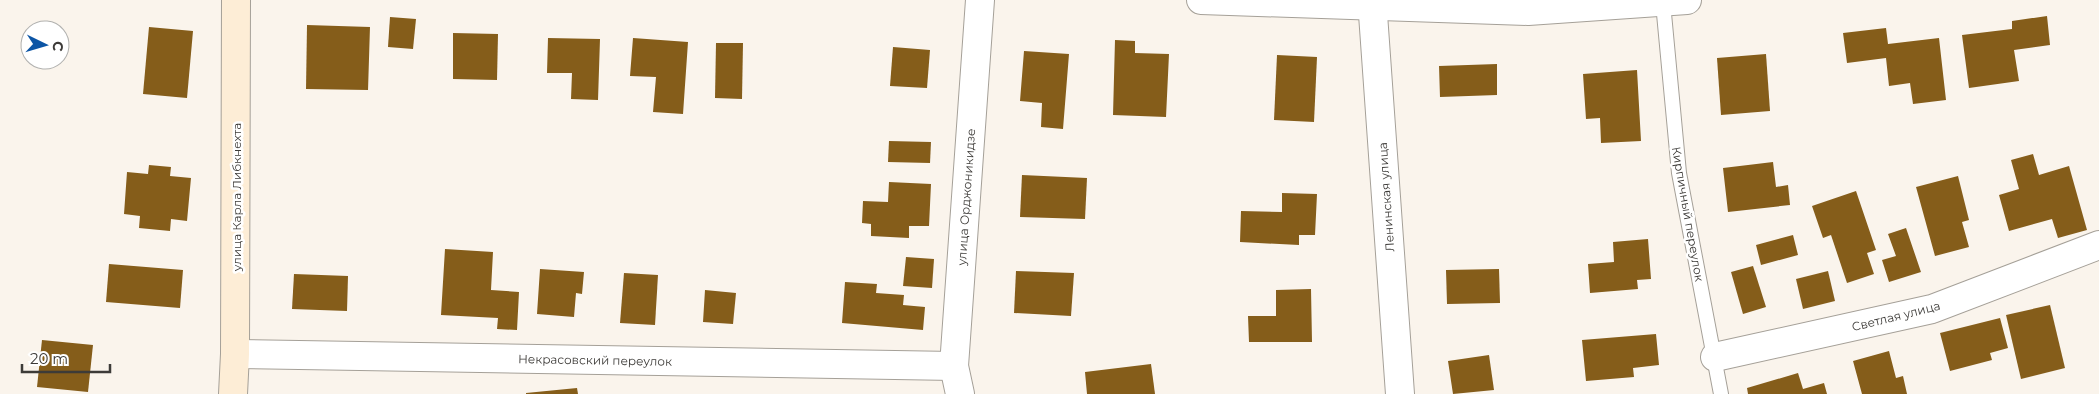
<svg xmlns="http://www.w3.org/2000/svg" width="2099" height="394" viewBox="0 0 2099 394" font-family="Montserrat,sans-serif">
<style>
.building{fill:#855d1a}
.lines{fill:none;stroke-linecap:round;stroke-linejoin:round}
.lane-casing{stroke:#a5a098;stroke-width:16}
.street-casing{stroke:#a5a098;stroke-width:30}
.secondary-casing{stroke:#a5a098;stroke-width:30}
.lane{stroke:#fff;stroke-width:14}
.street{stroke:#fff;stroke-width:28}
.secondary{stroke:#fdedd6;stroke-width:28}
.labels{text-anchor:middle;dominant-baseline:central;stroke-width:5;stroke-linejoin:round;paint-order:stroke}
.street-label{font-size:12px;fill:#3d3b38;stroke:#fff}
</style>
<rect width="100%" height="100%" fill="#faf4ec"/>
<g class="building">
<path d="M2047,16L2050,45L2014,50L2019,81L1969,88L1962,35L2012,29V21Z"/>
<path d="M390,17L416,19L413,49L388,47Z"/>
<path d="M307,25L370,27L368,90L306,89Z"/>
<path d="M149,27L193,31L187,98L143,94Z"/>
<path d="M1886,28L1888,44L1939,38L1946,100L1913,104L1910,83L1889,86L1886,58L1847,63L1843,33Z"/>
<path d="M453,33L498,34L497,80L453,79Z"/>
<path d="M548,38L600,39L598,100L571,99L572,73H547Z"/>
<path d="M633,38L688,42L683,114L653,112L656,77L630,76Z"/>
<path d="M1115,40L1135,41V53L1169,54L1166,117L1113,115Z"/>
<path d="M716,43H743L742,99L715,98Z"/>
<path d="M893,47L930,50L927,88L890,86Z"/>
<path d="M1024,51L1069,54L1063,129L1041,127L1042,103L1020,101Z"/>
<path d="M1766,54L1770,111L1721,115L1717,58Z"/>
<path d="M1277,55L1317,57L1314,122L1274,120Z"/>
<path d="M1497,64V95L1440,97L1439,66Z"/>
<path d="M1637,70L1641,141L1601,143L1600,118L1586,119L1583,74Z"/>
<path d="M889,141L931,142L930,163L888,162Z"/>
<path d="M2033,154L2039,175L2069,166L2087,230L2058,238L2052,219L2009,231L1999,195L2019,189L2011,160Z"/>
<path d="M1773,162L1776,187L1788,185L1790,205L1728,212L1723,168Z"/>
<path d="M149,165L171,167L170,176L191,178L187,221L171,219L170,231L139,228L140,216L124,214L127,172L148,174Z"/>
<path d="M1022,175L1087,178L1085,219L1020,217Z"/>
<path d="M1958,176L1969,220L1962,222L1969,247L1935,256L1916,187Z"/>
<path d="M889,182L931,184L929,226H909V238L871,236V224L862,223L863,201L888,202Z"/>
<path d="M1856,191L1876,250L1867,253L1874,274L1847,283L1831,235L1823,238L1812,206Z"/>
<path d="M1282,193L1317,194L1315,235H1299V245L1240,242L1241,211L1282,212Z"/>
<path d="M1906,228L1921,272L1889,282L1882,260L1896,256L1888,234Z"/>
<path d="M1793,235L1798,255L1761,265L1756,245Z"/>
<path d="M1648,239L1651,279L1637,280L1638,289L1590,293L1588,264L1614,262L1613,242Z"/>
<path d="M445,249L493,252L491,290L519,292L517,330L497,329L498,318L441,315Z"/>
<path d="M906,257L934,259L932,288L903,286Z"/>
<path d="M109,264L183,270L180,308L106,302Z"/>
<path d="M1753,266L1766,307L1743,314L1731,272Z"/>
<path d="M540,269L584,272L582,294L576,293L574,317L537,314Z"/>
<path d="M1499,269L1500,303L1447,304L1446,270Z"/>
<path d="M1016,271L1074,273L1071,316L1014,313Z"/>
<path d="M1828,271L1835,301L1803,309L1796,279Z"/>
<path d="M624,273L658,275L655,325L620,323Z"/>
<path d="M294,274L348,276L347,311L292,309Z"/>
<path d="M845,282L877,284L876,293L904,295L903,305L925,307L923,330L842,323Z"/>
<path d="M1311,289L1312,342H1249L1248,316H1276V290Z"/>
<path d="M705,290L736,293L733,324L703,322Z"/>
<path d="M2050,305L2065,368L2021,379L2006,315Z"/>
<path d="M2000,318L2008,348L1990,353L1992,360L1950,371L1940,333Z"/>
<path d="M1656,334L1659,365L1633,368L1634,377L1586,381L1582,340Z"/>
<path d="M42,340L93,345L88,392L37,387Z"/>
<path d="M1889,351L1896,378L1903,376L1907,394H1862L1853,361Z"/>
<path d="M1489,355L1494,390L1453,394L1448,361Z"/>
<path d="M1151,364L1155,394H1087L1085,372Z"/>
<path d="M1798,373L1803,389L1824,383L1827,394H1748L1747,388Z"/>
<path d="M577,388L578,394H526V393Z"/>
</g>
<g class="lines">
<defs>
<path id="lane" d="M1663,3L1679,173L1721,394"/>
<g id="street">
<path d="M1201,0L1528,11L1687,0"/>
<path d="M1372,0L1400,394"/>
<path d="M235,354L954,366"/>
<path d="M1715,357L1932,309L2099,245"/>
<path d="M960,394L954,366L980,0"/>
</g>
<path id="secondary" d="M233,394L235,354L236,0"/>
</defs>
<use href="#lane" class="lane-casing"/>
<use href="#street" class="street-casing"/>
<use href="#secondary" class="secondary-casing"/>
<use href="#lane" class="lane"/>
<use href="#street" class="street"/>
<use href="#secondary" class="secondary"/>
</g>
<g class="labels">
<g class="street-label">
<text transform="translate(236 197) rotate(-90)">улица Карла Либкнехта</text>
<text transform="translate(966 197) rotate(-86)">улица Орджоникидзе</text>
<text transform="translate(1386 197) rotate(-94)">Ленинская улица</text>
<text transform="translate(1688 214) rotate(80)">Кирпичный переулок</text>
<text transform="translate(1896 316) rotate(-14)">Светлая улица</text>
<text transform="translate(595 360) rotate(1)">Некрасовский переулок</text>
</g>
</g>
<g transform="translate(45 45) rotate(95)"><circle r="24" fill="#ffffff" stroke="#b1b1af"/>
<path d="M0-4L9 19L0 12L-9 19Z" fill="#0c55a5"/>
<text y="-8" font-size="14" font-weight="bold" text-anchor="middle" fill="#3d3b38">С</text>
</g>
<path d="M22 364v8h88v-8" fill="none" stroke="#3d3b38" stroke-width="2.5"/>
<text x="30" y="364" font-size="15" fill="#3d3b38" stroke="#ffffff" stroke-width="4" paint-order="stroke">20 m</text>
</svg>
